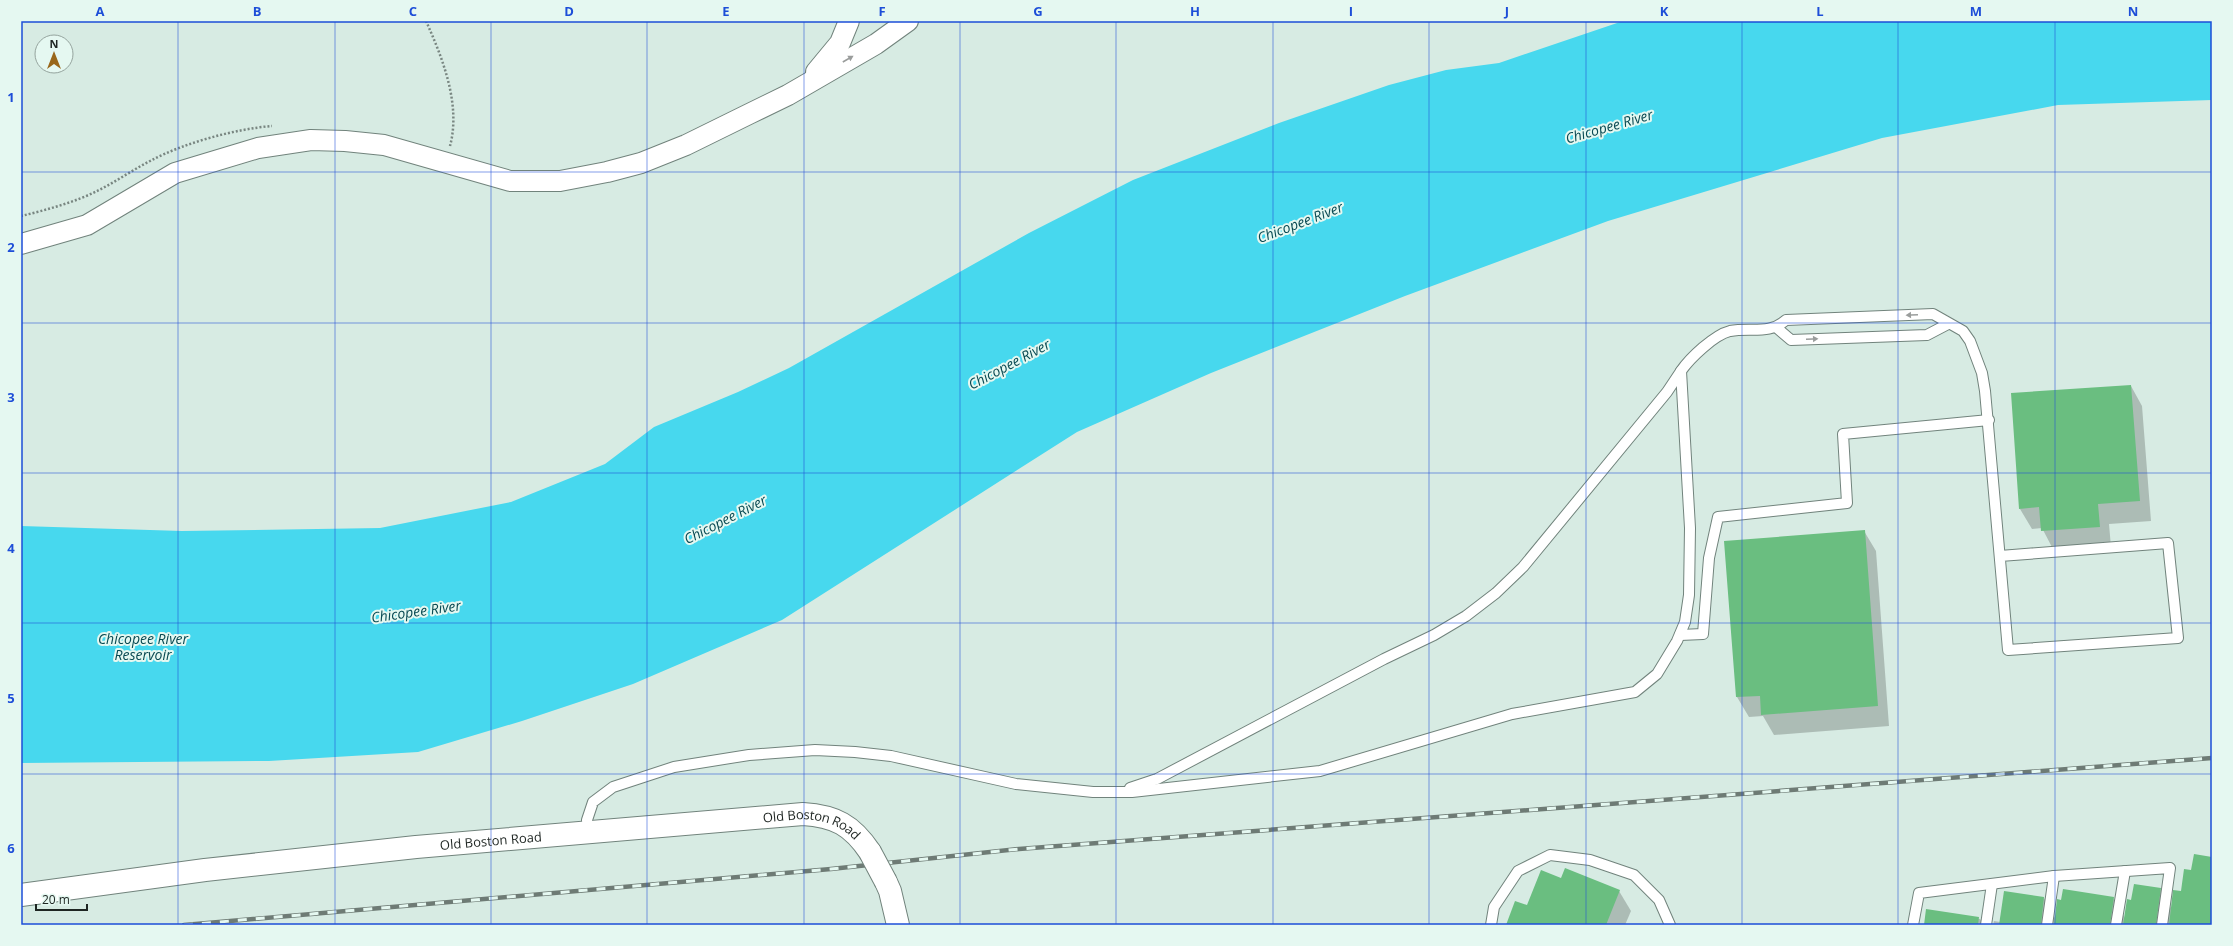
<svg xmlns="http://www.w3.org/2000/svg" width="2233" height="946" viewBox="0 0 2233 946" font-family="'Open Sans',sans-serif">
<style>
.water{fill:#47d8ee}
.shadow{fill:#0003}
.building{fill:#6abe80}
.lines{fill:none;stroke-linecap:round;stroke-linejoin:round}
.lane-casing{stroke:#71837c;stroke-width:12}
.street-casing{stroke:#71837c;stroke-width:22}
.secondary-casing{stroke:#71837c;stroke-width:24}
.path{stroke:#798681;stroke-width:2.5;stroke-dasharray:2 2;stroke-linecap:butt}
.lane{stroke:#fff;stroke-width:10}
.street{stroke:#fff;stroke-width:20}
.secondary{stroke:#fff;stroke-width:22}
.rail-casing{stroke:#6e7b75;stroke-width:4.5}
.rail{stroke:#e5f8f1;stroke-width:3;stroke-dasharray:9;stroke-linecap:butt}
.secondary-bridge-casing{stroke:#71837c;stroke-width:24;stroke-linecap:butt}
.secondary-bridge{stroke:#fff;stroke-width:22}
.oneway{fill:#9a9d9c}
.grid{fill:none;stroke:#1d4ed8;stroke-width:1;stroke-opacity:0.55}
.labels{text-anchor:middle;dominant-baseline:central;stroke-width:4;stroke-linejoin:round;paint-order:stroke}
.street-label{font-size:13px;fill:#1e2522;stroke:#e5f8f1}
.water-label{font-size:14px;font-style:italic;fill:#084952;stroke:#e5f8f1}
.neatline{fill:none;stroke:#1d4ed8;stroke-width:1.5}
.grid-label{font-size:13px;text-anchor:middle;font-weight:bold;fill:#1d4ed8}
</style>
<rect width="100%" height="100%" fill="#d7ebe3"/>
<path class="water" d="M1623,21H2212V100L2058,105L1882,138L1608,221L1405,296L1211,373L1077,432L782,620L633,684L522,721L418,752L269,761L21,763V526L182,531L380,528L511,502L605,464L654,427L738,392L789,368L1029,233L1133,180L1279,123L1389,85L1446,70L1499,63Z"/>
<g class="shadow">
<path d="M2131,386L2142,406L2151,521L2109,524L2111,547L2054,551L2042,528L2032,529L2020,509Z"/>
<path d="M1864,531L1876,551L1889,726L1774,735L1763,716L1749,717L1737,697Z"/>
<path d="M2212,858V925H1993L1994,921L2000,922L2044,898L2055,918L2113,898L2125,918L2132,901L2160,889L2172,910L2192,871Z"/>
<path d="M1562,879L1619,891L1631,911L1625,925H1507Z"/>
<path d="M1927,910L1980,919L1984,925H1925Z"/>
</g>
<g class="building">
<path d="M2131,385L2140,501L2098,504L2100,527L2041,531L2039,507L2019,509L2011,393Z"/>
<path d="M1865,530L1878,706L1761,715L1760,696L1736,697L1724,541Z"/>
<path d="M2194,854L2212,857V925H2169L2173,890L2181,891L2184,869L2191,870Z"/>
<path d="M1565,868L1620,890L1606,925H1506L1515,901L1527,905L1541,870L1561,878Z"/>
<path d="M2134,884L2161,888L2156,925H2123L2127,899L2131,900Z"/>
<path d="M2063,889L2114,897L2110,925H2054L2057,899L2061,900Z"/>
<path d="M2004,891L2044,897L2041,925H1999Z"/>
<path d="M1926,909L1979,917L1978,925H1924Z"/>
</g>
<g class="lines">
<defs>
<g id="lane">
<path d="M1777,328L1791,340L1927,335L1948,324"/>
<path d="M1680,635L1703,634L1709,558L1718,517L1847,503L1843,434L1989,420"/>
<path d="M1130,788L1157,779L1384,659L1434,635L1466,616L1496,593L1523,567L1667,392L1681,371"/>
<path d="M588,831L587,820L593,802L613,787L674,767L749,755L815,750L855,752L891,756L1016,784L1093,792H1132L1320,771L1512,714L1635,692L1657,674L1677,641L1685,622L1689,595L1690,528L1681,371C1690,358 1714,335 1730,331C1751,327 1769,335 1786,320L1933,314L1963,331L1970,341L1982,373L1985,391L2008,650L2178,638L2168,543L2000,556"/>
<path d="M1491,925L1494,907L1518,871L1550,855L1590,860L1634,875L1659,900L1670,925"/>
<path d="M1913,925L1919,893L2054,876L2170,868L2162,925"/>
<path d="M1986,925L1992,884"/>
<path d="M2047,925L2054,876"/>
<path d="M2116,925L2125,871"/>
</g>
<g id="street">
<path d="M816,72L840,43L849,21"/>
<path d="M21,244L87,225L175,173L258,148L311,140L345,141L384,145L510,181H560L607,172L641,163L686,145L749,114L788,95L876,44L908,21"/>
</g>
<g id="secondary">
<path d="M886,882L890,891L898,925"/>
<path id="s1" d="M21,895L205,870L416,847L803,814C835,816 852,825 870,852"/>
</g>
</defs>
<use href="#lane" class="lane-casing"/>
<use href="#street" class="street-casing"/>
<use href="#secondary" class="secondary-casing"/>
<g class="path">
<path d="M426,21C443,59 461,105 450,146"/>
<path d="M21,216C46,210 76,202 99,190C117,181 134,169 152,160C184,143 235,129 272,126"/>
</g>
<use href="#lane" class="lane"/>
<use href="#street" class="street"/>
<use href="#secondary" class="secondary"/>
<defs>
<path id="rail" d="M184,925L831,869L1019,849L2212,758"/>
</defs>
<use href="#rail" class="rail-casing"/>
<use href="#rail" class="rail"/>
<defs>
<path id="secondary-bridge" d="M870,852L886,882"/>
</defs>
<use href="#secondary-bridge" class="secondary-bridge-casing"/>
<use href="#secondary-bridge" class="secondary-bridge"/>
</g>
<defs><path id="oneway-solid" d="M-6-.8H1V-3.2L6.5 0L1 3.2V.8H-6Z"/></defs>
<g class="oneway">
<use href="#oneway-solid" transform="translate(848 59) rotate(-30)"/>
<use href="#oneway-solid" transform="translate(1912 315) rotate(178)"/>
<use href="#oneway-solid" transform="translate(1812 339) rotate(-2)"/>
</g>
<path class="grid" d="M178,21V925M335,21V925M491,21V925M647,21V925M804,21V925M960,21V925M1116,21V925M1273,21V925M1429,21V925M1586,21V925M1742,21V925M1898,21V925M2055,21V925M21,172H2212M21,323H2212M21,473H2212M21,623H2212M21,774H2212"/>
<g class="labels">
<g class="street-label">
<text stroke="none"><textPath href="#s1" startOffset="797">Old Boston Road</textPath></text>
<text stroke="none"><textPath href="#s1" startOffset="473">Old Boston Road</textPath></text>
</g>
<g class="water-label">
<text transform="translate(1609 126) rotate(-16)">Chicopee River</text>
<text transform="translate(1300 222) rotate(-21)">Chicopee River</text>
<text transform="translate(1009 364) rotate(-28)">Chicopee River</text>
<text transform="translate(725 519) rotate(-27)">Chicopee River</text>
<text transform="translate(416 611) rotate(-8)">Chicopee River</text>
<text x="143" y="638">Chicopee River<tspan x="143" dy="16">Reservoir</tspan></text>
</g>
</g>
<rect width="2233" height="946" fill="none" stroke="#e5f8f1" stroke-width="44"/>
<g transform="translate(54 54)"><circle r="19" fill="#e5f8f1" stroke="#95a49e"/>
<path d="M0-3L7 15L0 10L-7 15Z" fill="#99671a"/>
<text y="-6" font-size="11" font-weight="bold" text-anchor="middle" fill="#1e2522">N</text>
</g>
<path d="M36 904v6h51v-6" fill="none" stroke="#1e2522" stroke-width="2"/>
<text x="42" y="904" font-size="12" fill="#1e2522" stroke="#e5f8f1" stroke-width="3" paint-order="stroke">20 m</text>
<rect x="22" y="22" width="2189" height="902" class="neatline"/>
<g class="grid-label">
<text x="100" y="16">A</text>
<text x="257" y="16">B</text>
<text x="413" y="16">C</text>
<text x="569" y="16">D</text>
<text x="726" y="16">E</text>
<text x="882" y="16">F</text>
<text x="1038" y="16">G</text>
<text x="1195" y="16">H</text>
<text x="1351" y="16">I</text>
<text x="1507" y="16">J</text>
<text x="1664" y="16">K</text>
<text x="1820" y="16">L</text>
<text x="1976" y="16">M</text>
<text x="2133" y="16">N</text>
<text x="11" y="102">1</text>
<text x="11" y="252">2</text>
<text x="11" y="402">3</text>
<text x="11" y="553">4</text>
<text x="11" y="703">5</text>
<text x="11" y="853">6</text>
</g>
</svg>
